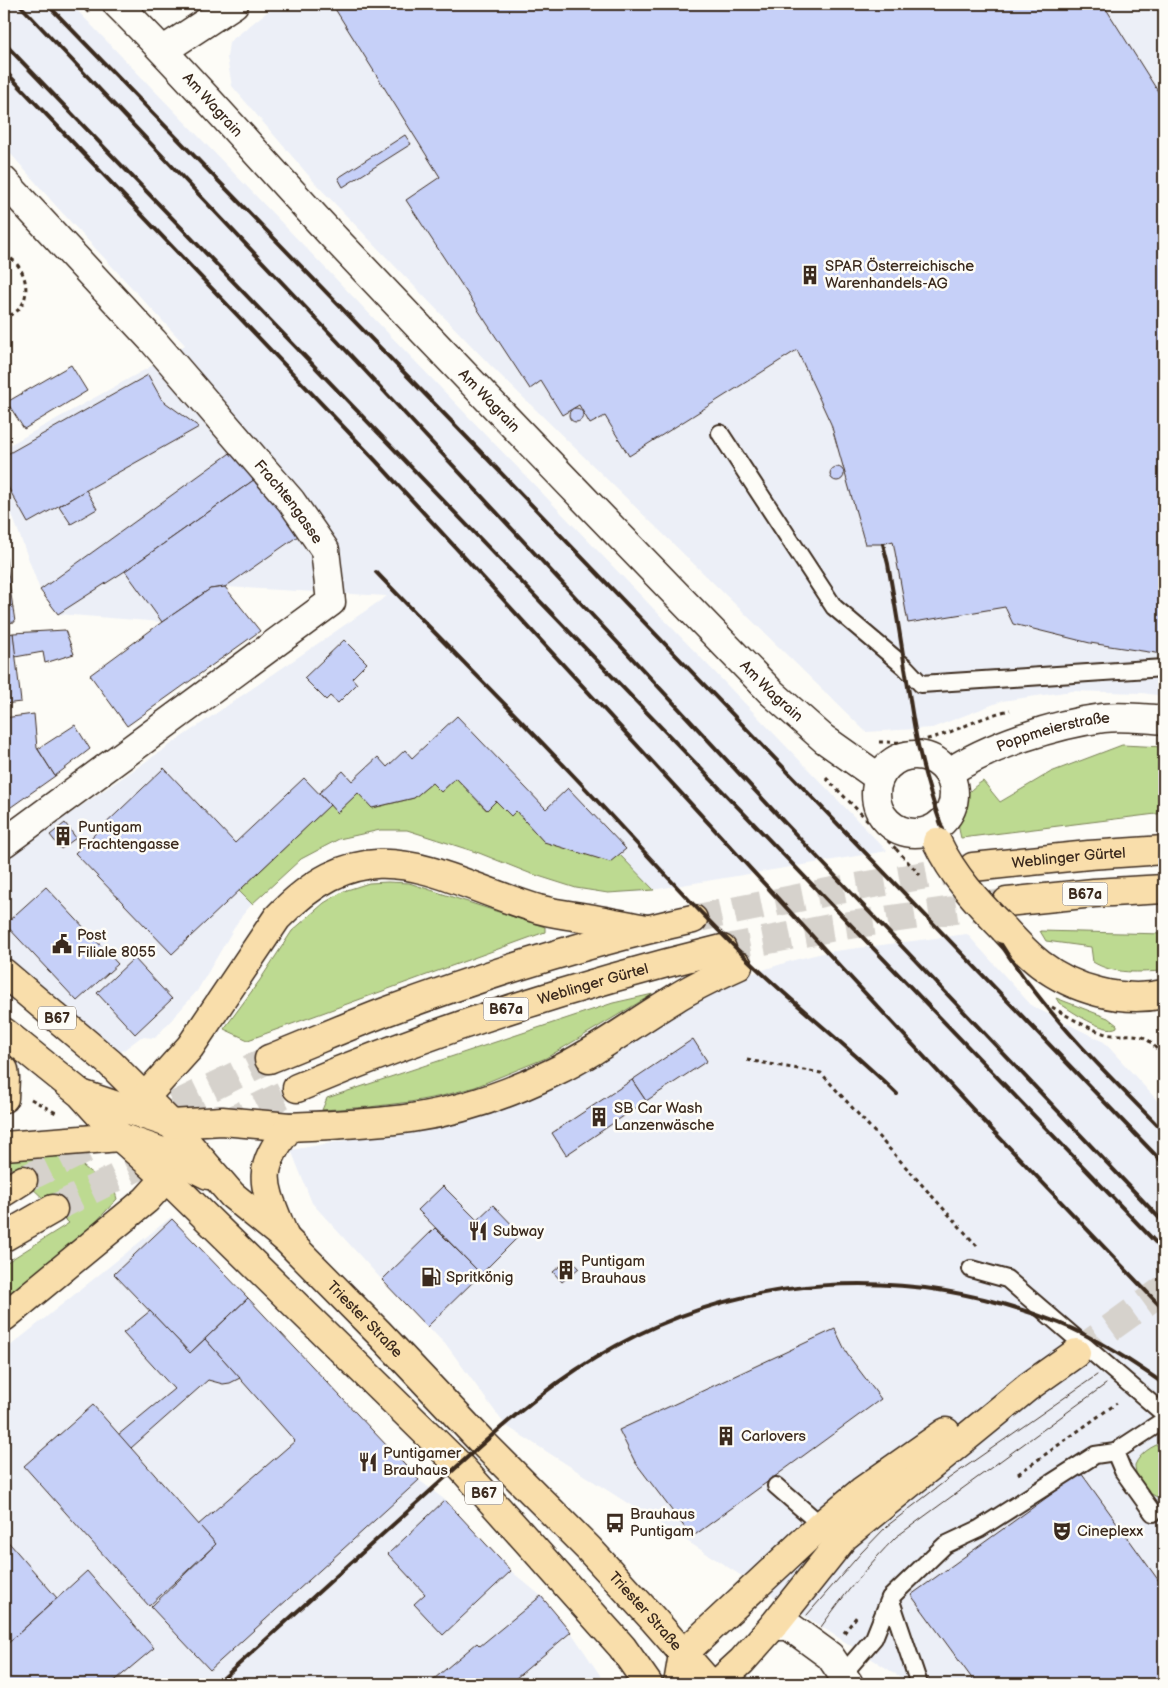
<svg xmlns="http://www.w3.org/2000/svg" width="1168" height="1688" viewBox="0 0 1168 1688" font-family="'Balsamiq Sans',sans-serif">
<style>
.built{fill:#eceff7}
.green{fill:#bdda91;stroke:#7c8258}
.building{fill:#c6d0f8;stroke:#3b2a1e}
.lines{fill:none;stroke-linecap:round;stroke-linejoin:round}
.primary-tunnel{stroke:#d6d2cc;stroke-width:28;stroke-dasharray:28 14;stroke-linecap:butt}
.service-casing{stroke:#3b2a1e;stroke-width:20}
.minor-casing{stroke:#3b2a1e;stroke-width:31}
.tertiary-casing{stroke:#3b2a1e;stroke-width:31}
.primary-casing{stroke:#3b2a1e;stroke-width:31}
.path{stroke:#3b2a1e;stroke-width:3;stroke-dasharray:4 4;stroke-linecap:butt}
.service{stroke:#fdfcf7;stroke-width:16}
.minor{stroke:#fdfcf7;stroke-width:28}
.tertiary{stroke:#fdfcf7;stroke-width:28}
.primary{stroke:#f9deab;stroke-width:28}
.tram{stroke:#3b2a1e;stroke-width:1}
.rail{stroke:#3b2a1e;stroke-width:4}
.primary-bridge-casing{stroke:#3b2a1e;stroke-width:31;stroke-linecap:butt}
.path-bridge{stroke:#3b2a1e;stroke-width:3;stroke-dasharray:4 4;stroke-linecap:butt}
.primary-bridge{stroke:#f9deab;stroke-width:28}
.labels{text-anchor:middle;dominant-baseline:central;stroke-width:5;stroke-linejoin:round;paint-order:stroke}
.shield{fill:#fdfcf7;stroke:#75695f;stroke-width:1}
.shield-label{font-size:14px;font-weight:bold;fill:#3b2a1e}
.street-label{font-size:15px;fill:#3b2a1e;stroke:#fdfcf7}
.poi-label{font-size:15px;fill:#3b2a1e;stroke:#fdfcf7;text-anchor:start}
</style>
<rect width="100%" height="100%" fill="#fdfcf7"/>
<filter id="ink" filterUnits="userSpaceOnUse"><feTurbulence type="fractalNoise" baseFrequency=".02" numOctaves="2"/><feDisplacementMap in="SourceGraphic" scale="10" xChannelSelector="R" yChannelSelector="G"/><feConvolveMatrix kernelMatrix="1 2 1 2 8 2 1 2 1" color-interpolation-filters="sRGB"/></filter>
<g filter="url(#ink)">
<g class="built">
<path d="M4,4H71L887,851L664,888L640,892L608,893L576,888L529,873L479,853L407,830H380L339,839L301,859L252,904L240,918L197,991L175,1016L155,1038L141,1037L117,1055L4,958V859L387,596L225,587L210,589L162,622L58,614L40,590L4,493V448L148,368L185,345L56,206L4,146Z"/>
<path d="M277,4H1164V696L1142,693L1072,691L1002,701L932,728L866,732L490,365L315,183L232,86L227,58L229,42Z"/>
<path d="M967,934L1032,1006L1104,1042L1164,1108V1684H909L908,1682L505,1425L448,1347L382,1280L312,1203L291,1150L353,1139L422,1131L479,1116L747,975L794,960L827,952Z"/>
<path d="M171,1217L419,1480L445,1500L511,1571L541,1596L571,1632L606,1684H4V1351Z"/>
</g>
<g class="green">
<path d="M1122,745L1164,747V813L961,838C954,812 960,795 983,781L1000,802L1051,772Z"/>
<path d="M456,778L486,810L496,801L511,816L516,811L544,842L619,854L654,890L608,893L576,888L529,873L479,853L407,830H380L339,839L301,859L252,904L239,891L330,805L337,813L358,793L373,808L414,798L432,783L441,792Z"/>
<path d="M388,882L409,883L545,927V932L248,1040L224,1029L260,980L292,931L324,903L344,891L369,883Z"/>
<path d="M1040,931L1164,934V971C1140,972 1114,975 1093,962L1091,947L1046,941Z"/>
<path d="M653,994L546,1058L475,1087L442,1096L410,1102L369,1107L322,1110L327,1098L613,1003Z"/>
<path d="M1056,998L1108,1018L1117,1025V1027C1105,1035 1070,1010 1059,1003Z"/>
<path d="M68,1154L115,1192L117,1199L94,1224L57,1257L4,1297V1264L69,1223L9,1166L4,1165V1159Z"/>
<path d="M1164,1442V1499C1149,1497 1135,1480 1135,1465C1140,1453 1152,1446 1164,1442Z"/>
</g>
<g class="building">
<path d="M332,4H1103L1164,101V652L1162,654L1090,643L1013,624L1005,607L908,623L893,541L883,544H865L831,424L797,350L629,456L605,416L590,424L579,405L562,415L541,381L530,389L406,200L440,177Z"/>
<path d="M405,135L411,144L343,187L338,178Z"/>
<path d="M71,365L87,391L24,429L7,402Z"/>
<path d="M148,375L162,400L199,427L28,523L4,480V456Z"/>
<circle cx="576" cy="415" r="7"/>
<path d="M233,451L258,477L125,571L58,614L40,590Z"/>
<circle cx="837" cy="474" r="7"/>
<path d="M258,477L301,534L225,587L210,589L162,622L125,571Z"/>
<path d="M86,490L97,509L71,524L59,506Z"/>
<path d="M4,546L15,622L4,623Z"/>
<path d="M225,587L260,631L127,726L90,675L162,622L210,589Z"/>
<path d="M65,630L74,654L45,663L43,652L15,657L13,633Z"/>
<path d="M13,633L21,702L4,704V635Z"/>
<path d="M344,640L367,663L352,678L357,684L338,703L330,696L326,700L304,678Z"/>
<path d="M34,714L37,748L55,776L4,812V718Z"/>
<path d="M457,716L546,809L568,788L626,849L610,862L544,842L516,811L511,816L496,801L487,810L456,778L441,792L432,783L414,798L372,808L358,793L337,813L319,793L343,771L352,781L378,757L387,767L405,750L412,758Z"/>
<path d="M75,725L90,749L55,776L38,749Z"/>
<path d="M164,768L235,843L304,778L330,805L172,954L75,853Z"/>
<path d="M65,823L76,838L61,849L50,835Z"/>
<path d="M46,887L118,964L77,1001L5,924Z"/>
<path d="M134,958L172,999L135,1034L97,993Z"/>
<path d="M693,1039L707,1061L646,1101L632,1080Z"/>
<path d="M632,1080L646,1101L566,1155L552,1133Z"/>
<path d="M443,1186L477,1220L493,1205L521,1234L481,1274L418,1210Z"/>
<path d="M172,1219L248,1298L190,1353L114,1274Z"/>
<path d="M435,1228L481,1274L427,1327L382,1280Z"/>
<path d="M570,1258L579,1268L562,1282L553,1272Z"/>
<path d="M248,1298L419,1480L210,1670L151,1607L216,1544L198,1525L295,1441L205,1339Z"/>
<path d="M150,1311L190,1353L205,1339L240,1378L230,1383L223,1384L208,1380L131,1448L118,1435L174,1389L123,1333Z"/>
<path d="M835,1329L847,1354L881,1399L692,1537L635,1462L619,1430Z"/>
<path d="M93,1405L216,1544L149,1606L24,1466Z"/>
<path d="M1081,1473L1164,1588V1684H976L911,1595Z"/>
<path d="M445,1500L511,1571L443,1635L414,1604L425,1594L388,1554Z"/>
<path d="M4,1537L57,1598L4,1647Z"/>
<path d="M87,1571L154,1648L111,1684H4V1647Z"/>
<path d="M541,1596L571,1632L509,1684H428L477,1643L480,1646Z"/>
</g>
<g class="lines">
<g class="primary-tunnel">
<path d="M693,919L833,891L973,867"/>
<path d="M722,949L830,928L1002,903"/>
<path d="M220,1126L297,1088"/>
<path d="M23,1180L269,1059"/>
<path d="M53,1209L168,1152"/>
<path d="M1076,1353L1164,1289"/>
</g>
<defs>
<g id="service">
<path d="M720,433L834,607L905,667L921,684L1164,668"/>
<path d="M971,1269L1007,1279L1164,1414"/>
<path d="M1115,1452L1123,1471L1153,1513"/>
<path d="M776,1486L821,1525"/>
<path d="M890,1598L919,1684"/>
<path d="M843,1674L874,1638L890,1598L945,1545L979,1529L1095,1455L1115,1452L1164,1420"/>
</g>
<g id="minor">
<path d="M164,50L234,4"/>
<path id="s1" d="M4,181L153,341L291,501L325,550L331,602L4,843"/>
<path d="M773,1626H789L830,1656L849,1684"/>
</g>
<g id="tertiary">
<path id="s2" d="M117,4C196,82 268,168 345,249C486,398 629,546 772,693L824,739L879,778"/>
<circle cx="915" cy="794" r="39"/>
<path id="s3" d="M948,773C988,746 1055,724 1103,718C1123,716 1144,718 1164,720"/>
</g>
<g id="primary">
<path id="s4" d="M973,867L1089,855L1164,850"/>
<path d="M1007,902L1094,893L1164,889"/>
<path d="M1004,929C1015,941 1027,954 1040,964C1074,990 1122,1003 1164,994"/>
<path id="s5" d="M4,973L110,1063L171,1124L232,1195L286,1239L379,1333L484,1444L589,1549L654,1620L710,1684"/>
<path d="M4,1032L81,1094L120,1137L166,1178L459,1465L622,1647L648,1684"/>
<path d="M269,1059C307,1044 346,1027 385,1012C485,975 588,942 693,919"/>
<path d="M4,1070L5,1078L4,1098"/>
<path id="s6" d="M297,1088C437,1029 575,985 722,949"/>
<path d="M84,1095L171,1124L222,1121L290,1127"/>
<path d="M144,1098L190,1047L277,918C370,821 433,877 538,909C556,914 575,916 594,919C611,922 629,926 646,929"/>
<path d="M4,1146L120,1137L160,1151L208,1175"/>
<path d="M4,1192L23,1180"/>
<path d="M4,1237L53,1209"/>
<path d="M285,1238C265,1187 252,1173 290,1127C330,1125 370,1124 411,1118C460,1111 509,1094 554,1072C596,1052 634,1023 674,999C694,986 716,976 738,966"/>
<path d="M4,1317L146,1200L166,1178"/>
<path d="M678,1684L683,1654L821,1525L862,1491L946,1432"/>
<path d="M717,1684L742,1661L773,1626L844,1537L1028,1387L1076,1353"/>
</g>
</defs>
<use href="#service" class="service-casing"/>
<use href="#minor" class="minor-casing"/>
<use href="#tertiary" class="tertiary-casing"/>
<use href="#primary" class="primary-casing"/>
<g class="path">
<path d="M80,4L90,14"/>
<path d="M4,255C23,261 33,291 20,308C17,312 8,316 4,319"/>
<path d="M879,742C892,742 906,743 918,741C950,736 978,717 1010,710"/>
<path d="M826,778L896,849"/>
<path d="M872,825L882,816"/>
<path d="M1052,1007C1069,1017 1087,1028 1106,1034C1118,1037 1134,1032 1145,1038C1152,1042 1158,1051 1164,1057"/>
<path d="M747,1060L821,1073L978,1247"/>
<path d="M31,1099L56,1113"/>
<path d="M1018,1474L1117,1403"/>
<path d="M844,1633L857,1616"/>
</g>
<use href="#service" class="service"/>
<use href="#minor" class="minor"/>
<use href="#tertiary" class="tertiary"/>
<use href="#primary" class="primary"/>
<g class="tram">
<path d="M807,1615L861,1553L887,1526L948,1479L1097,1375"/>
<path d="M821,1627C844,1595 868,1565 896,1537L1106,1384"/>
</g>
<g class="rail">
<path d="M19,4L357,362L786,824L1164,1223"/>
<path d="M47,4L453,423L1164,1164"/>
<path d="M4,43L1164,1251"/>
<path d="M4,70L376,461L827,952L980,1117L1164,1310"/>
<path d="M883,544L888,564C894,599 900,633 905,668C910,697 913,726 920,754C941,845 984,930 1043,1002C1080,1048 1123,1090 1164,1132"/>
<path d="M376,572C441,640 507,705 571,773C630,835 686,900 748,960C796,1006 849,1047 897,1094"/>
<path d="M217,1684C287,1621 357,1558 427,1494C480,1446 533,1395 595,1358C737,1272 905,1262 1059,1323C1096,1338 1131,1361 1164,1384"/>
</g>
<defs>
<path id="primary-bridge" d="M937,842C953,876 978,903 1004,929"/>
</defs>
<use href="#primary-bridge" class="primary-bridge-casing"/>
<path class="path-bridge" d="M896,849L920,875"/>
<use href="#primary-bridge" class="primary-bridge"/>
</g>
</g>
<defs>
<symbol id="building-bare" viewBox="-9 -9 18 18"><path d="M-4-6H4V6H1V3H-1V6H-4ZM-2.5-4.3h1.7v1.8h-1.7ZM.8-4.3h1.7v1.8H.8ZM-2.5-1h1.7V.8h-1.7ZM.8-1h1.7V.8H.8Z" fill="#3b2a1e" stroke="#fdfcf7" stroke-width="2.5" paint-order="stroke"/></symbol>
<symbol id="civic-bare" viewBox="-9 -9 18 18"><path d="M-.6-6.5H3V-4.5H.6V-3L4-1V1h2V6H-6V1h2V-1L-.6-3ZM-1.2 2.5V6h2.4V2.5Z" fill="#3b2a1e" stroke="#fdfcf7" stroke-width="2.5" paint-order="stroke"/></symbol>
<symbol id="restaurant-bare" viewBox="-9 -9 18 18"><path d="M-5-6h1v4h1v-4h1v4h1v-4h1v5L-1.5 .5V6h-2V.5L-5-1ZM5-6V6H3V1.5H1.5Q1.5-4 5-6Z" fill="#3b2a1e" stroke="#fdfcf7" stroke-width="2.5" paint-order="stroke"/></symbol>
<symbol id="fuel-bare" viewBox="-9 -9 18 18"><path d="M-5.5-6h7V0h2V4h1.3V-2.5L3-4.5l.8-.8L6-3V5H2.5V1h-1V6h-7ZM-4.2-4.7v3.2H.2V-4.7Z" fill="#3b2a1e" stroke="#fdfcf7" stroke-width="2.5" paint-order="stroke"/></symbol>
<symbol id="bus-bare" viewBox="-9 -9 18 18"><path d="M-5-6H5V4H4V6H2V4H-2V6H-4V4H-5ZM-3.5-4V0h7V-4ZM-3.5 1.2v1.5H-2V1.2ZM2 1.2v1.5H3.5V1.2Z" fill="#3b2a1e" stroke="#fdfcf7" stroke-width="2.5" paint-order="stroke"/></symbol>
<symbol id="theatre-bare" viewBox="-9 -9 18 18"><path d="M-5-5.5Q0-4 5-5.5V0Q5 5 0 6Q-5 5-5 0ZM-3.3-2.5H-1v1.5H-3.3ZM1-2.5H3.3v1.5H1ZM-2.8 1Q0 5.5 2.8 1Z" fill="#3b2a1e" stroke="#fdfcf7" stroke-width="2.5" paint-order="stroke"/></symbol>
</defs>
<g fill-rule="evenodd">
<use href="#building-bare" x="796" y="261" width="28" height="28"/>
<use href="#building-bare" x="49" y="822" width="28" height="28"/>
<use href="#civic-bare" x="48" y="930" width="28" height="28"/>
<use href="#building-bare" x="585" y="1103" width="28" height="28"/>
<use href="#restaurant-bare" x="464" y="1217" width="28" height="28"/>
<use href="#building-bare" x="552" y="1256" width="28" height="28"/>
<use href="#fuel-bare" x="417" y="1263" width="28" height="28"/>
<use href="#building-bare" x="712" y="1422" width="28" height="28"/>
<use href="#restaurant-bare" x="354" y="1448" width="28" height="28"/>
<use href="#bus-bare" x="601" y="1509" width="28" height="28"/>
<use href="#theatre-bare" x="1048" y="1517" width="28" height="28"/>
</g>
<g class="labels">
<g class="shield">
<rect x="1062.5" y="882.5" width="45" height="23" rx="4"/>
<rect x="483.5" y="997.5" width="45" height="23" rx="4"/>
<rect x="38" y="1006.5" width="38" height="23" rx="4"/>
<rect x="465" y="1481.5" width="38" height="23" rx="4"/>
</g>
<g class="shield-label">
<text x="1085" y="894">B67a</text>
<text x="506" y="1009">B67a</text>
<text x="57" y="1018">B67</text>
<text x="484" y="1493">B67</text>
</g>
<g class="street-label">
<text stroke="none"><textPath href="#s2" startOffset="139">Am Wagrain</textPath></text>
<text stroke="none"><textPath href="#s2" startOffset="544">Am Wagrain</textPath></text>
<text stroke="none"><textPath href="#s1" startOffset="429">Frachtengasse</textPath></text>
<text stroke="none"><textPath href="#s2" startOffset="949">Am Wagrain</textPath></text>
<text stroke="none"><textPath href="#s3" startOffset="114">Poppmeierstraße</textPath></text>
<text stroke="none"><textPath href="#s4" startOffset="96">Weblinger Gürtel</textPath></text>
<text stroke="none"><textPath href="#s6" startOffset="314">Weblinger Gürtel</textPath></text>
<text stroke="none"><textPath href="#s5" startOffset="501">Triester Straße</textPath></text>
<text stroke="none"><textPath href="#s5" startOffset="906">Triester Straße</textPath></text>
</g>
<g class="poi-label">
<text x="825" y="266">SPAR Österreichische<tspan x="825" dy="17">Warenhandels-AG</tspan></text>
<text x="78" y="827">Puntigam<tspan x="78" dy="17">Frachtengasse</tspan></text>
<text x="77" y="935">Post<tspan x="77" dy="17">Filiale 8055</tspan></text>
<text x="614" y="1108">SB Car Wash<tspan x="614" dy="17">Lanzenwäsche</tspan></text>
<text x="493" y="1231">Subway</text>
<text x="581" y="1261">Puntigam<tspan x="581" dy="17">Brauhaus</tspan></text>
<text x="446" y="1277">Spritkönig</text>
<text x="741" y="1436">Carlovers</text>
<text x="383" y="1453">Puntigamer<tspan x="383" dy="17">Brauhaus</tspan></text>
<text x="630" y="1514">Brauhaus<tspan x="630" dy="17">Puntigam</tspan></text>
<text x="1077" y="1531">Cineplexx</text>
</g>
</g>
<rect width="1168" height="1688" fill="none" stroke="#fdfcf7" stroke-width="20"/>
<rect x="10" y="10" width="1148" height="1668" fill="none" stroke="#3b2a1e" stroke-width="2" filter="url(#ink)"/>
</svg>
